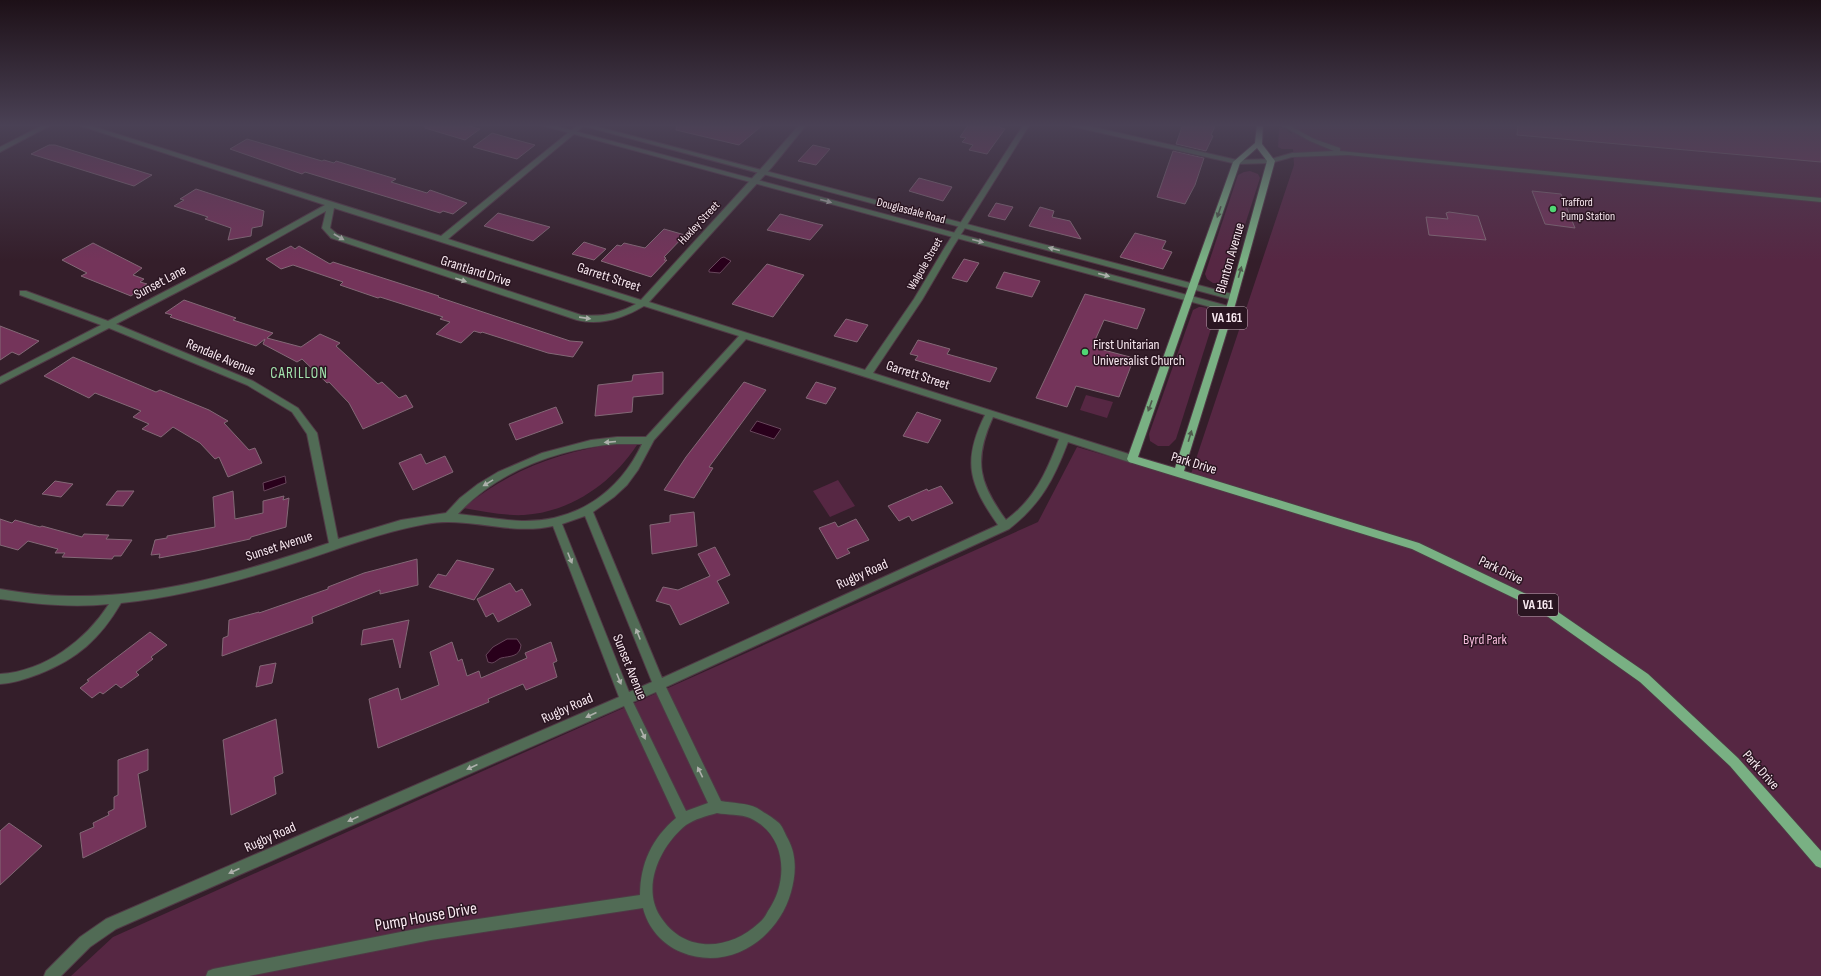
<svg xmlns="http://www.w3.org/2000/svg" width="1821" height="976" viewBox="0 0 1821 976" font-family="'Sofia Sans Condensed',sans-serif">
<style>
.green{fill:#562743}
.water{fill:#29001b;stroke:#67465b}
.building{fill:#74345a;stroke:#836876}
.lines{fill:none;stroke-linecap:round;stroke-linejoin:round}
.minor-casing{stroke:#503a46;stroke-width:2}
.tertiary-casing{stroke:#503a46;stroke-width:2}
.primary-casing{stroke:#503a46;stroke-width:2}
.minor{fill:#516b55;fill-rule:evenodd}
.tertiary{fill:#516b55;fill-rule:evenodd}
.primary{fill:#79b083;fill-rule:evenodd}
.oneway{fill:#adb0ab}
.oneway2{fill:#4e5b4d}
.poi-dot{fill:#50d674;stroke:#2a1521;stroke-width:1.5}
.labels{text-anchor:middle;dominant-baseline:central;stroke-width:3;stroke-linejoin:round;paint-order:stroke}
.far-poi-label{font-size:12px;fill:#f9e9f1;stroke:#2a1521;text-anchor:start}
.far-street-label{font-size:12px;fill:#f9e9f1;stroke:#2a1521}
.shield{fill:#2a1521;stroke:#bba9b3;stroke-width:1}
.shield-label{font-size:13px;font-weight:bold;fill:#f9e9f1}
.street-label{font-size:14px;fill:#f9e9f1;stroke:#2a1521}
.poi-label{font-size:14px;fill:#f9e9f1;stroke:#2a1521;text-anchor:start}
.park-label{font-size:14px;fill:#f7bcdc;stroke:#2a1521}
.neighbourhood-label{font-size:15px;letter-spacing:1px;fill:#a2e3ad;stroke:#2a1521}
.near-street-label{font-size:17px;fill:#f9e9f1;stroke:#2a1521}
</style>
<rect width="100%" height="100%" fill="#341e2a"/>
<g class="green">
<path d="M1292,124H1821V976H71L113,937L1038,522L1077,447L1189,480L1294,165L1293,149H1282L1278,147L1279,128H1283L1292,134Z"/>
<path d="M1250,171L1258,174L1260,178L1228,278L1223,283H1213L1207,279L1205,274L1238,175L1244,172Z"/>
<path d="M1199,307C1206,307 1214,309 1215,316L1176,439L1169,446H1158L1150,441L1149,434L1193,310Z"/>
<path d="M1086,395L1113,402L1107,418L1080,410Z"/>
<path d="M617,444L637,445C612,483 571,512 524,515C504,516 483,511 463,508C509,471 559,451 617,444Z"/>
<path d="M838,480L855,506L830,517L813,491Z"/>
</g>
<g class="water">
<path d="M724,257L731,261L720,273L709,272V270L721,258Z"/>
<path d="M757,421L781,429L774,439L750,431Z"/>
<path d="M285,476L286,483L264,491L263,483Z"/>
<path d="M507,639H517L521,645C520,657 510,656 501,658C498,659 496,662 492,663L488,662L486,655L493,647Z"/>
</g>
<g class="building">
<path d="M425,124H461L480,129L465,140L425,128Z"/>
<path d="M677,124H764L739,145L676,130Z"/>
<path d="M969,124H1002L999,127L1005,129L987,154L969,150L973,145L962,142L966,138L960,137Z"/>
<path d="M1183,124H1216L1211,135L1213,136L1206,151L1176,144Z"/>
<path d="M1518,124H1821V162L1517,135Z"/>
<path d="M492,133L513,139L535,145L517,159L473,147Z"/>
<path d="M247,139L322,161L324,160L334,163L336,161L396,179L391,182L427,193L430,190L467,203L453,214L443,211L440,213L305,172L302,174L230,149Z"/>
<path d="M49,145H55L152,175L134,186L31,154Z"/>
<path d="M813,145L830,149L816,165L798,161Z"/>
<path d="M1173,151L1204,158L1195,185L1185,204L1157,197Z"/>
<path d="M919,178L952,187L943,201L909,191Z"/>
<path d="M196,189L264,211L262,226L252,228L251,236L228,240L231,228L205,219L208,217L174,206L184,200L180,199Z"/>
<path d="M1532,191L1561,194L1575,228L1545,224Z"/>
<path d="M996,203L1013,207L1005,220L988,216Z"/>
<path d="M1040,207L1054,211L1052,217L1070,221L1081,239L1029,226Z"/>
<path d="M1449,212L1478,216L1486,240L1429,235L1426,217L1448,219L1446,213Z"/>
<path d="M498,213L550,227L533,241L484,226Z"/>
<path d="M780,214L818,224L823,225L810,240L767,230Z"/>
<path d="M664,229L685,235L664,257L666,258L664,260H667L651,277L601,261L617,245L621,246L624,243L645,248Z"/>
<path d="M1135,233L1166,241L1162,249L1172,252L1163,269L1120,257Z"/>
<path d="M584,242L606,249L594,260L572,254Z"/>
<path d="M93,243L142,268L133,275L144,279L140,282L147,284L131,296L81,276L87,273L62,260Z"/>
<path d="M291,246L295,249L299,246L330,264L333,262L439,296L438,297L570,341L583,342L573,357L548,353L482,332L481,333L474,331L461,343L436,334L450,322L440,319L443,317L380,297L378,298L340,285L343,282L293,265L281,269L266,259Z"/>
<path d="M964,259L979,263L967,282L952,278Z"/>
<path d="M767,264L804,275L773,317L732,304Z"/>
<path d="M1004,272L1040,281L1032,297L996,288Z"/>
<path d="M1085,294L1145,309L1137,329L1104,320L1092,347L1134,358L1119,397L1076,386L1067,407L1036,398Z"/>
<path d="M184,300L236,318L233,320L273,333L267,338L301,347L320,334L340,343L336,346L378,384L382,382L399,398L406,395L413,407L363,429L349,403L329,382L327,383L302,359L297,362L263,344L265,339L256,346L170,317L172,315L165,313Z"/>
<path d="M846,319L868,325L857,342L834,336Z"/>
<path d="M0,326L39,341L19,355L12,352L0,360Z"/>
<path d="M918,340L950,349L947,354L997,368L990,382L915,360L918,356L910,354Z"/>
<path d="M73,357L156,392L160,390L209,410L228,421L224,423L249,450L255,448L262,463L228,477L219,457L215,459L200,443L173,427L161,437L142,429L149,424L133,417L141,411L95,393L89,398L44,376Z"/>
<path d="M663,372V394L633,397L632,412L595,416L598,385L632,381L633,375Z"/>
<path d="M744,382L766,390L709,467L713,468L694,498L664,490L686,457Z"/>
<path d="M816,382L836,388L826,404L806,398Z"/>
<path d="M556,407L563,423L516,440L509,424Z"/>
<path d="M917,412L941,420L928,443L903,436Z"/>
<path d="M421,454L426,464L445,456L453,472L413,490L399,463Z"/>
<path d="M55,481L73,484L61,497L42,494Z"/>
<path d="M941,486L953,503L912,521L909,516L899,521L888,506L927,489L928,491Z"/>
<path d="M117,491H134L123,506L106,505Z"/>
<path d="M233,491L235,519L263,513V501L284,496L283,500L289,498L286,527L251,537L250,539L196,551L159,558L160,554L151,555L155,540L167,538V536L215,527L213,497Z"/>
<path d="M694,512L697,546L652,554L650,525L670,522V515Z"/>
<path d="M0,519L12,523L15,520L40,527L42,526L82,537L84,534L109,535L106,539L132,540L121,556H114L112,559L62,557L65,553H55L58,549L28,541L18,550L0,545Z"/>
<path d="M856,519L869,540L847,549L850,553L837,559L819,528L835,522L838,527Z"/>
<path d="M715,547L730,575L717,581L729,603L680,625L670,605L656,601L663,587L678,590L710,576L698,554Z"/>
<path d="M417,559L418,585L380,594V590L312,617L313,623L222,656L223,638L228,636L229,620L259,612V613L328,589V587L364,573Z"/>
<path d="M457,560L494,569L474,600L429,587L438,574L446,576Z"/>
<path d="M510,583L516,592L522,589L531,605L498,622L493,613L486,617L477,599Z"/>
<path d="M409,620L400,668L393,639L361,645L363,630Z"/>
<path d="M150,632L167,645L151,657L153,659L136,672L139,675L121,688L116,684L103,694L100,692L92,698L80,688L89,681L87,680Z"/>
<path d="M452,642L458,661L462,659L467,676L479,671L481,678L527,658L525,653L551,642L557,661L553,663L557,677L526,690L523,684L488,699L489,702L378,748L369,699L398,688L401,700L439,685L430,652Z"/>
<path d="M276,663L272,683L256,687L260,666Z"/>
<path d="M276,719L283,773L274,777L276,794L231,815L223,740Z"/>
<path d="M148,749V770L138,774L146,827L83,858L80,833L94,827L93,823L109,815L108,812L114,809V797L118,795V760Z"/>
<path d="M9,823L42,846L0,885V831Z"/>
</g>
<g class="lines">
<defs>
<g id="minor">
<path d="M45,124H53L0,152V147Z"/>
<path d="M75,124H85L441,236L579,124H586L448,239L641,300L766,163L800,124H807L772,167L649,302L865,370L914,299L945,247L1024,124H1030L953,247L922,300L873,373L1135,456L1137,459L1132,463L1068,442C1054,479 1041,504 1009,529L666,687L721,801C732,803 747,803 757,808C763,812 774,818 779,823C783,827 785,834 788,839C797,856 796,874 791,892C778,939 729,972 681,952C662,944 648,928 643,908L431,940L249,976H206L208,971L213,969L431,926L640,895C640,864 652,838 676,818L624,706L116,929L90,947L61,976H44L46,971L80,937L106,919L619,697L553,526C510,536 468,516 426,524C381,532 339,549 295,563C239,581 180,597 121,603C100,639 77,659 39,674C26,679 14,683 0,684V674C45,671 85,641 109,604C72,608 36,604 0,599V589C23,593 46,596 70,596C158,598 246,571 329,543L307,434L292,412L247,385L109,328L0,384V377L101,325L20,295V291H26L108,321L231,257L325,205ZM334,208L636,304C618,314 601,317 581,315L337,234L330,228ZM326,211L322,228L331,238L577,320C600,326 624,318 644,306L739,336L646,437H617L591,440L542,453L498,472L478,484L460,498L446,513L401,520L338,539L317,433L298,408L253,381L116,324L237,261ZM746,339L985,415C962,461 969,484 998,525L662,678L593,512L614,497L627,485L638,470L654,440ZM993,417L1059,439C1047,471 1035,499 1006,520C979,483 973,461 993,417ZM617,444H642C619,493 576,522 522,521C500,520 479,516 458,514C497,471 560,448 617,444ZM585,516L652,682L629,692L562,524ZM656,692L708,803L686,811L633,702ZM717,813C727,815 741,814 750,818C787,835 789,881 768,911C766,915 763,920 759,923C729,951 684,954 660,916C641,886 661,845 686,825C695,819 706,816 717,813Z"/>
<path d="M1068,124H1080L1237,160L1271,159L1292,153L1334,151L1310,141L1279,124H1287L1314,139L1340,148V151L1821,198V202L1348,155L1292,157L1271,163L1237,164L1071,126Z"/>
</g>
<g id="tertiary">
<path d="M537,124H548L1232,307L1233,309L1229,312Z"/>
<path d="M576,124H587L1236,295L1237,297L1233,300Z"/>
</g>
<path id="primary" d="M1257,124H1263L1262,144L1275,161L1236,302L1184,471L1419,543L1545,603L1648,674L1738,758L1821,851V868L1816,866L1730,766L1640,682L1537,609L1412,549L1129,462L1127,459L1233,162L1255,143ZM1257,148L1267,161L1228,302L1175,468L1138,457L1240,163Z"/>
</defs>
<use href="#minor" class="minor-casing"/>
<use href="#tertiary" class="tertiary-casing"/>
<use href="#primary" class="primary-casing"/>
<use href="#minor" class="minor"/>
<use href="#tertiary" class="tertiary"/>
<use href="#primary" class="primary"/>
</g>
<defs><path id="oneway-solid" d="M-6-.8H1V-3.2L6.5 0L1 3.2V.8H-6Z"/></defs>
<g class="oneway">
<use href="#oneway-solid" transform="translate(826 201) rotate(15)"/>
<use href="#oneway-solid" transform="translate(339 237) rotate(30)"/>
<use href="#oneway-solid" transform="translate(978 241) rotate(15)"/>
<use href="#oneway-solid" transform="translate(1054 249) rotate(-165)"/>
<use href="#oneway-solid" transform="translate(1104 275) rotate(15)"/>
<use href="#oneway-solid" transform="translate(461 280) rotate(18)"/>
<use href="#oneway-solid" transform="translate(585 318) rotate(8)"/>
<use href="#oneway-solid" transform="translate(610 442) rotate(175)"/>
<use href="#oneway-solid" transform="translate(488 483) rotate(149)"/>
<use href="#oneway-solid" transform="translate(570 558) rotate(68)"/>
<use href="#oneway-solid" transform="translate(638 634) rotate(-112)"/>
<use href="#oneway-solid" transform="translate(619 679) rotate(68)"/>
<use href="#oneway-solid" transform="translate(591 715) rotate(156)"/>
<use href="#oneway-solid" transform="translate(643 734) rotate(65)"/>
<use href="#oneway-solid" transform="translate(472 767) rotate(156)"/>
<use href="#oneway-solid" transform="translate(700 772) rotate(-116)"/>
<use href="#oneway-solid" transform="translate(353 819) rotate(156)"/>
<use href="#oneway-solid" transform="translate(234 871) rotate(156)"/>
</g>
<g class="oneway2">
<use href="#oneway-solid" transform="translate(1219 212) rotate(109)"/>
<use href="#oneway-solid" transform="translate(1240 272) rotate(-74)"/>
<use href="#oneway-solid" transform="translate(1150 406) rotate(110)"/>
<use href="#oneway-solid" transform="translate(1190 436) rotate(-73)"/>
</g>
<linearGradient id="sky" x2="0" y2="1"><stop stop-color="#1d1017"/><stop offset="0.48" stop-color="#4a4155"/><stop offset="1" stop-color="#4a4155" stop-opacity="0"/></linearGradient>
<rect width="1821" height="261" fill="url(#sky)"/>
<g class="poi-dot">
<circle cx="1553" cy="209" r="4"/>
<circle cx="1085" cy="352" r="4"/>
</g>
<g class="labels">
<g class="far-poi-label">
<text x="1561" y="202">Trafford<tspan x="1561" dy="14">Pump Station</tspan></text>
</g>
<g class="far-street-label">
<text transform="translate(911 211) rotate(15)">Douglasdale Road</text>
<text transform="translate(699 223) rotate(-47)">Huxley Street</text>
<text transform="translate(925 264) rotate(-60)">Walpole Street</text>
</g>
<g class="shield">
<rect x="1207" y="307" width="40" height="22" rx="3"/>
<rect x="1518" y="594" width="40" height="22" rx="3"/>
</g>
<g class="shield-label">
<text x="1227" y="318">VA 161</text>
<text x="1538" y="605">VA 161</text>
</g>
<g class="street-label">
<text transform="translate(1230 258) rotate(-74)">Blanton Avenue</text>
<text transform="translate(476 271) rotate(18)">Grantland Drive</text>
<text transform="translate(609 277) rotate(18)">Garrett Street</text>
<text transform="translate(160 282) rotate(-28)">Sunset Lane</text>
<text transform="translate(221 357) rotate(23)">Rendale Avenue</text>
<text transform="translate(918 375) rotate(18)">Garrett Street</text>
<text transform="translate(1194 463) rotate(17)">Park Drive</text>
<text transform="translate(279 546) rotate(-18)">Sunset Avenue</text>
<text transform="translate(1501 570) rotate(26)">Park Drive</text>
<text transform="translate(862 574) rotate(-24)">Rugby Road</text>
<text transform="translate(630 667) rotate(68)">Sunset Avenue</text>
<text transform="translate(567 708) rotate(-24)">Rugby Road</text>
<text transform="translate(1761 770) rotate(48)">Park Drive</text>
<text transform="translate(270 837) rotate(-24)">Rugby Road</text>
</g>
<g class="poi-label">
<text x="1093" y="344">First Unitarian<tspan x="1093" dy="16">Universalist Church</tspan></text>
</g>
<g class="park-label">
<text x="1485" y="639">Byrd Park</text>
</g>
<g class="neighbourhood-label">
<text x="299" y="373">CARILLON</text>
</g>
<g class="near-street-label">
<text transform="translate(426 917) rotate(-10)">Pump House Drive</text>
</g>
</g>
</svg>
